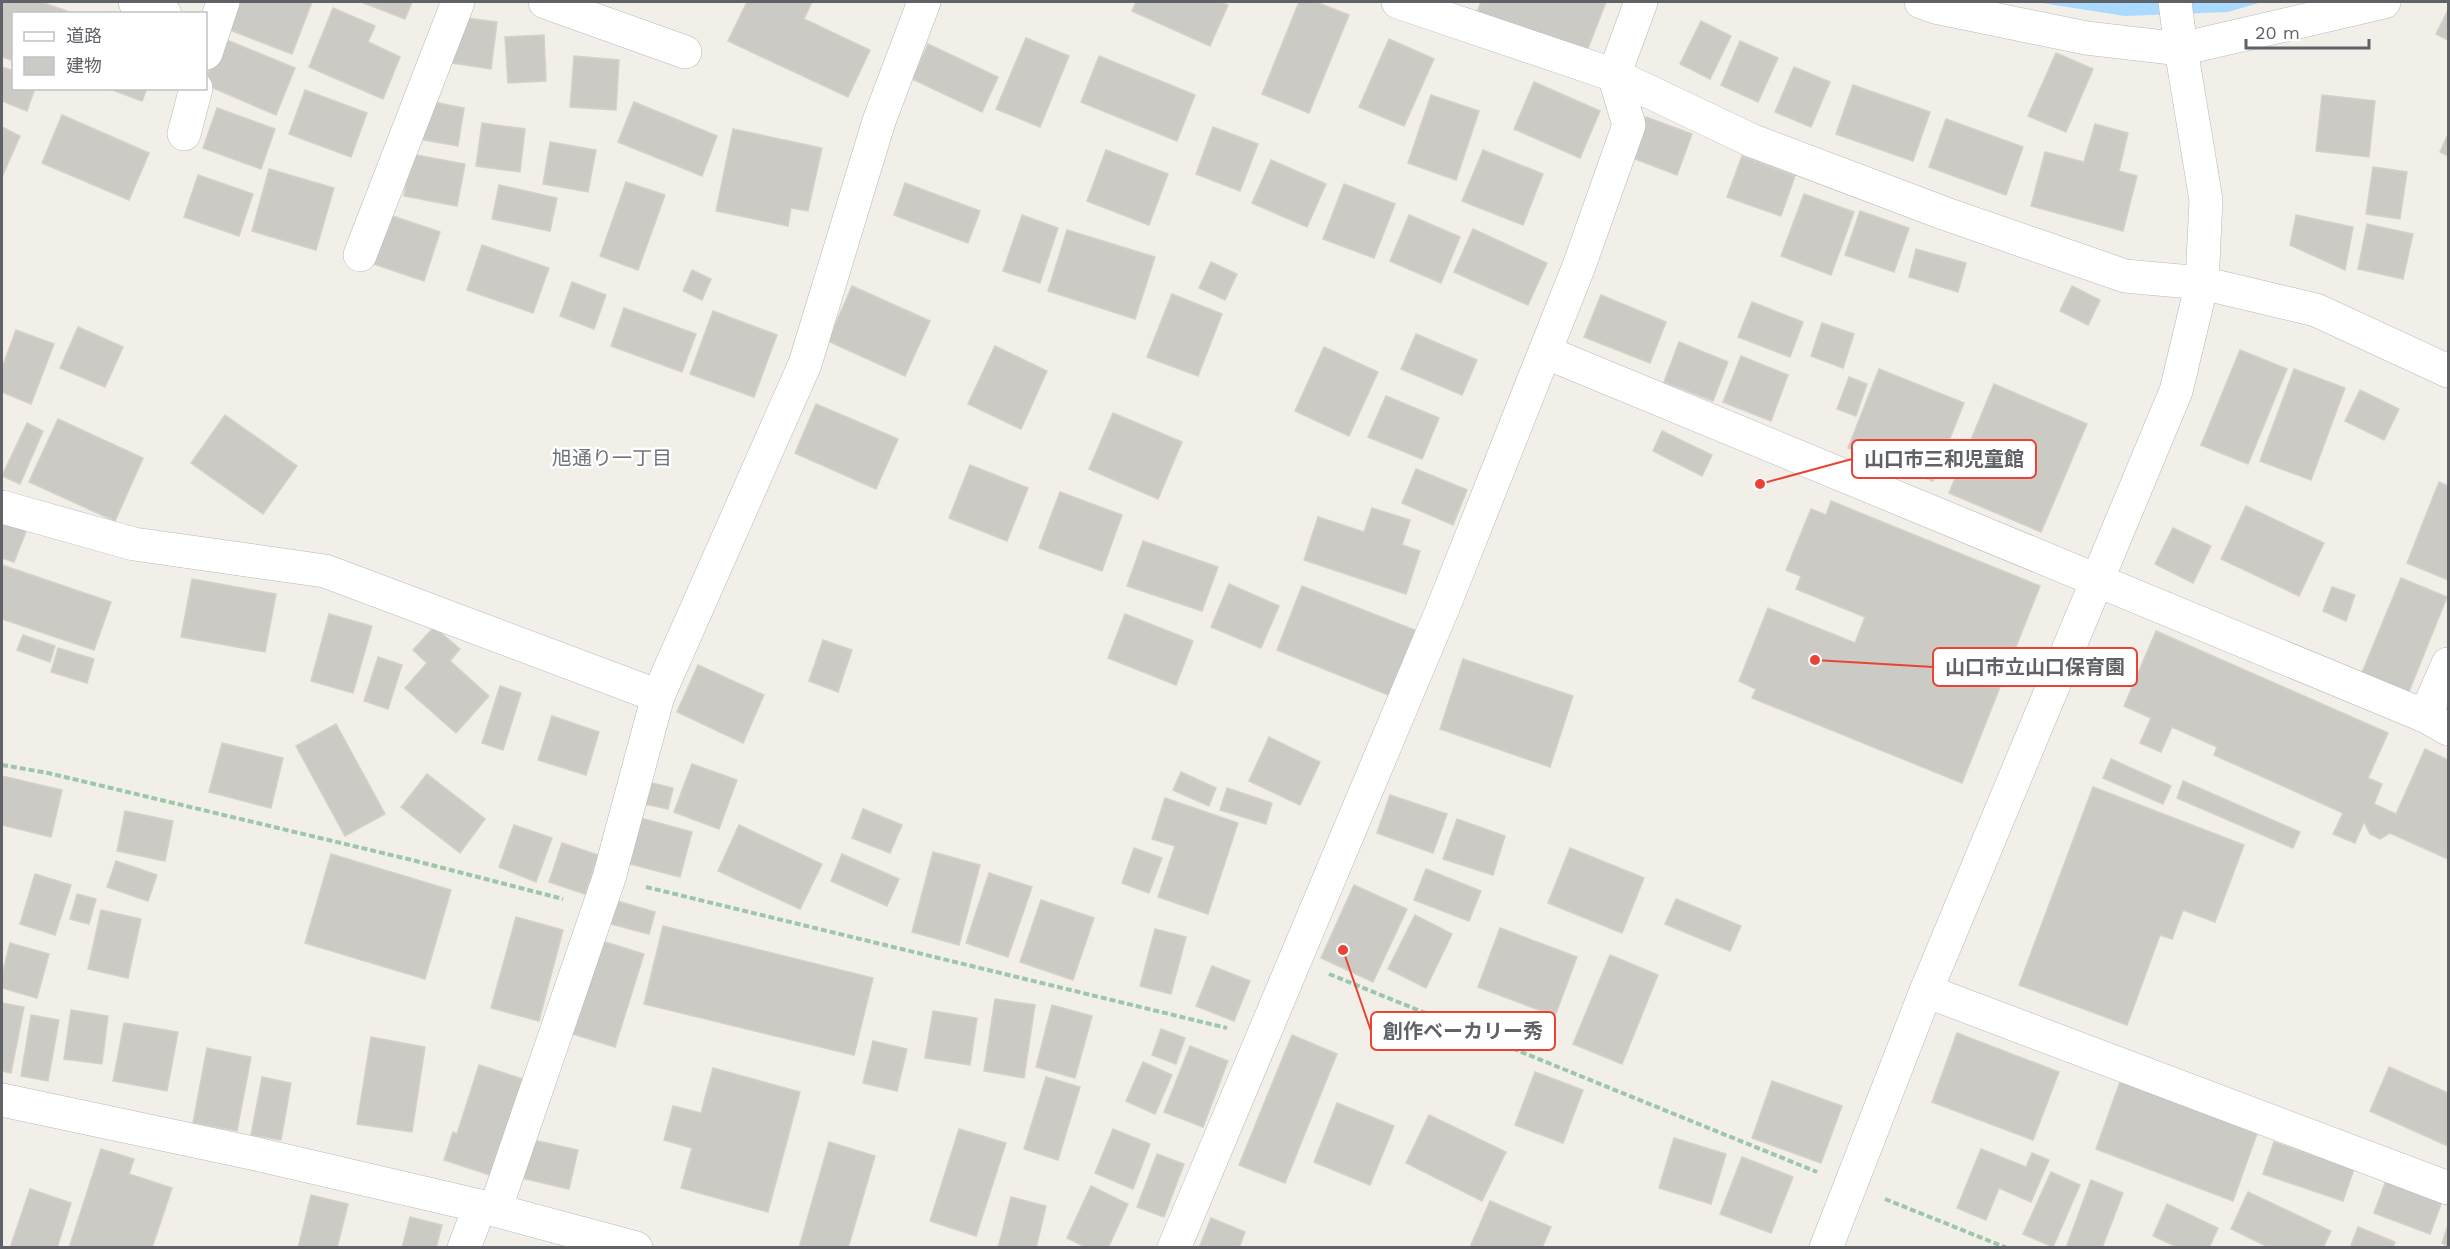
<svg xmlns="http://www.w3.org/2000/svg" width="2450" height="1249" viewBox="0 0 2450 1249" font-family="'Work Sans','Noto Sans JP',sans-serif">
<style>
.water{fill:#aadaff}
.building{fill:#cccac5;stroke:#d6d1c6;stroke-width:1.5}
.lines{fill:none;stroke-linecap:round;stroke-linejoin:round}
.minor-casing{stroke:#b5b8bc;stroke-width:34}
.tertiary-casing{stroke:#b5b8bc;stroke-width:34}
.path{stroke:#9cc7a9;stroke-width:4;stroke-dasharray:6 3;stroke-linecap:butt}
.minor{stroke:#fff;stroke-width:33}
.tertiary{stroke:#fff;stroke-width:33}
.labels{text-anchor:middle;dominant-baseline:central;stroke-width:5;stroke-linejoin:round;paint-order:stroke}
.neighbourhood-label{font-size:20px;fill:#70757a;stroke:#fff}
.leader{fill:none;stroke:#ea4335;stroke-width:2}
.callout-dot{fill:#ea4335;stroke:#fff;stroke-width:2}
.callout{fill:#fff;stroke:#ea4335;stroke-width:2}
.callout-label{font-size:20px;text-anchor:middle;font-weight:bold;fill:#5f6368}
</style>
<rect width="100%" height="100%" fill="#f1efe8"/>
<path class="water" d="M2035,2H2262L2228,12L2125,16Z"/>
<g class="building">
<path d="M2,2H41L67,11L66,14H14V61L2,57Z"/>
<path d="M232,2H312L292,54L222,27Z"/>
<path d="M361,2H412L405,19Z"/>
<path d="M747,2H812L804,19L870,50L848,97L728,41Z"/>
<path d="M1136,2H1220L1228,5L1210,46L1132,11Z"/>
<path d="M1299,2H1316L1349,15L1309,113L1262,94Z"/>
<path d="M1481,2H1606L1585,56L1477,12Z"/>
<path d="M333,8L375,26L368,42L400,57L383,99L309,67Z"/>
<path d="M2448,10V40L2436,34Z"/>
<path d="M458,17L497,22L491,69L452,63Z"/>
<path d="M1701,21L1731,36L1710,79L1680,64Z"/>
<path d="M544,35L546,81L508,83L505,37Z"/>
<path d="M222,38L295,68L276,115L206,85V79Z"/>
<path d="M1026,38L1069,56L1040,127L996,109Z"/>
<path d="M1389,39L1434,59L1404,126L1359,107Z"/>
<path d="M1740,41L1778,58L1758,102L1721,85Z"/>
<path d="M928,44L998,77L982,112L912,79Z"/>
<path d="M2056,53L2093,69L2066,132L2028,116Z"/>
<path d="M574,56L619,60L616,110L570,107Z"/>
<path d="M1099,56L1195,95L1177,141L1081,102Z"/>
<path d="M2,67L14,71V88H35L27,111L2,101Z"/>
<path d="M1794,67L1830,82L1811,127L1775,112Z"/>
<path d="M1534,82L1600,111L1580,158L1514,129Z"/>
<path d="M1853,85L1930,112L1913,161L1836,134Z"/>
<path d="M107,88H147L142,101Z"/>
<path d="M305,90L367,113L351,157L289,134Z"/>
<path d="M1431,95L1479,111L1456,180L1408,163Z"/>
<path d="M2322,95L2375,101L2369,157L2316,151Z"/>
<path d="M424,100L464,108L458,146L417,139Z"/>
<path d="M634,102L717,136L702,176L618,142Z"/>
<path d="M217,108L275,129L261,169L203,148Z"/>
<path d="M62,115L149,153L129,200L42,163Z"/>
<path d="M1646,117L1692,134L1677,175L1630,157Z"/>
<path d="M1946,119L2023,147L2006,195L1929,167Z"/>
<path d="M482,123L525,129L520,172L476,166Z"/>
<path d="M2095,124L2128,133L2119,171L2137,176L2123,231L2031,206L2045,152L2084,162Z"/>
<path d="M2,127L20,136L2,177Z"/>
<path d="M1213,127L1258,144L1240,191L1196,174Z"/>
<path d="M733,129L822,148L808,211L791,208L788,226L716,211Z"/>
<path d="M2448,134V156L2440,152Z"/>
<path d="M550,142L596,150L588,192L543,184Z"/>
<path d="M1106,150L1168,174L1149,225L1087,201Z"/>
<path d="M1483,150L1543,174L1523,225L1462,201Z"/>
<path d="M411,154L465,164L457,206L404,196Z"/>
<path d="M1742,156L1795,176L1781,216L1727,197Z"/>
<path d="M1271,160L1326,184L1307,227L1252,203Z"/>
<path d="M2373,167L2407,172L2400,219L2366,214Z"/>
<path d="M269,169L334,188L316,250L252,231Z"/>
<path d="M198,175L253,194L239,236L184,217Z"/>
<path d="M626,182L665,195L638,270L600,256Z"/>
<path d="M905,183L980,211L968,243L894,215Z"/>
<path d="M1344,184L1395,204L1374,258L1323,239Z"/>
<path d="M499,185L557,198L550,231L492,219Z"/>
<path d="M1804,194L1854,212L1831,275L1781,256Z"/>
<path d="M1860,211L1909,228L1894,272L1845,255Z"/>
<path d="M390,215L440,232L424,281L374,264Z"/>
<path d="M1022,215L1058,228L1040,283L1003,271Z"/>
<path d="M1409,215L1460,237L1441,283L1390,261Z"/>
<path d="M2296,215L2353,227L2345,270L2290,245Z"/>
<path d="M2367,224L2413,234L2403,279L2358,269Z"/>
<path d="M1473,229L1547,263L1528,305L1454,272Z"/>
<path d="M1067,230L1155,257L1135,319L1048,291Z"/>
<path d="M482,245L549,268L533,313L467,290Z"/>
<path d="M1916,249L1966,263L1958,292L1909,277Z"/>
<path d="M1211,262L1237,274L1225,300L1199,288Z"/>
<path d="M692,270L711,279L702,300L683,291Z"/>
<path d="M572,282L606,295L594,329L560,316Z"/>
<path d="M852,286L930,321L905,376L828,341Z"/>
<path d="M2072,286L2100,300L2088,325L2060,311Z"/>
<path d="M1172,294L1222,314L1198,376L1147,357Z"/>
<path d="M1601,295L1666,322L1650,363L1584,337Z"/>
<path d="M1752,302L1803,322L1790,357L1738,337Z"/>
<path d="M624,308L696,334L682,372L611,346Z"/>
<path d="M713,311L777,335L754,397L690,374Z"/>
<path d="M1822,323L1854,334L1843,368L1811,356Z"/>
<path d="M78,327L123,347L105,387L60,368Z"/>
<path d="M16,330L54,344L31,404L2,392V368Z"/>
<path d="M1416,334L1477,360L1462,395L1401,369Z"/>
<path d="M1679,342L1728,362L1713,401L1664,382Z"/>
<path d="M995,346L1047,371L1021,429L968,404Z"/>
<path d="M1324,347L1378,372L1349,436L1295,411Z"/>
<path d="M2240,350L2287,369L2248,464L2201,445Z"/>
<path d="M1741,356L1788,375L1771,421L1723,402Z"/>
<path d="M1879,369L1964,403L1933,481L1848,448Z"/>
<path d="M2294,369L2345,388L2311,480L2260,461Z"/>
<path d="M1849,377L1867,384L1856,416L1837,409Z"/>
<path d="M1994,384L2087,424L2041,532L1949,493Z"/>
<path d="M2360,390L2399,409L2384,440L2345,421Z"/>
<path d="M1386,396L1439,418L1422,459L1368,437Z"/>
<path d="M816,404L898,439L876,489L795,453Z"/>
<path d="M1113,413L1182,442L1158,499L1089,469Z"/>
<path d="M225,415L297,466L263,514L191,463Z"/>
<path d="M58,419L143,458L115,521L29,482Z"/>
<path d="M27,423L43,431L20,484L2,476Z"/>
<path d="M1662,431L1712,455L1702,476L1653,451Z"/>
<path d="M970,465L1028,488L1007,541L949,518Z"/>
<path d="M1416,469L1467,490L1453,525L1402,503Z"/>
<path d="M2439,482L2448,486V580L2407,563Z"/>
<path d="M1060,492L1122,515L1102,571L1039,548Z"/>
<path d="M1831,501L2040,586L1962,783L1752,698L1756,689L1739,681L1768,608L1855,643L1865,617L1796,589L1801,576L1786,570L1811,509L1826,515Z"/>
<path d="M2246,506L2324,543L2299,596L2221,559Z"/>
<path d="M1372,508L1410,520L1402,545L1420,551L1406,594L1304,560L1318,517L1364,532Z"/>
<path d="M2,519L27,529L14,562L2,558Z"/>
<path d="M2173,528L2211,546L2193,583L2155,564Z"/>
<path d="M1143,541L1218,567L1202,611L1127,586Z"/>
<path d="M2,565L111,602L94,650L2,619Z"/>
<path d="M2401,578L2447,597L2408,694L2361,675Z"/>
<path d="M192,579L276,594L265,652L181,637Z"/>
<path d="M1229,584L1279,606L1261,648L1211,627Z"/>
<path d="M1302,586L1417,631L1391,696L1277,650Z"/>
<path d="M2332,587L2355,595L2346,621L2323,611Z"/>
<path d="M329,614L372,626L353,693L311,681Z"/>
<path d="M1125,614L1193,641L1176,685L1108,658Z"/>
<path d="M434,627L460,649L450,661L489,696L456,733L405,688L427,663L413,650Z"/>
<path d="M2156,631L2388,733L2368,778L2382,784L2374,804L2396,814L2425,749L2448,760V859L2390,833L2380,839L2370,834L2364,822L2355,843L2333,834L2343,813L2214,755L2217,747L2172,727L2161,752L2140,743L2151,718L2124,706Z"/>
<path d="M23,635L55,646L50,662L17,650Z"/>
<path d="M823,640L852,650L838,692L809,681Z"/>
<path d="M58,648L94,659L87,683L51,672Z"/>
<path d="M378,657L402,665L388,709L364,701Z"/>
<path d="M1463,659L1573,696L1550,767L1440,729Z"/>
<path d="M698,665L764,695L743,743L677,712Z"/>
<path d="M500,686L521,693L503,750L482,743Z"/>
<path d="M552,716L599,732L586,775L538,760Z"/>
<path d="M336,724L385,814L345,836L296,746Z"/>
<path d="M1269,737L1320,762L1300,805L1249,781Z"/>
<path d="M222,743L283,758L271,808L209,792Z"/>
<path d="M2111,759L2171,786L2163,804L2103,778Z"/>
<path d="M692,764L737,780L719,829L674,812Z"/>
<path d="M1181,772L1216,788L1209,806L1173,790Z"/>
<path d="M427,774L485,819L460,853L401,807Z"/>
<path d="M2,776L62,790L51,837L2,825Z"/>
<path d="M644,781L673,788L668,809L640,803Z"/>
<path d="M2183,781L2300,832L2293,848L2177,798Z"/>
<path d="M2093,787L2244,845L2215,922L2183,910L2172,939L2160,935L2127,1025L2019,985Z"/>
<path d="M1227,788L1272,803L1266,824L1220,810Z"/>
<path d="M1390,795L1447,814L1433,853L1377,833Z"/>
<path d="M1165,798L1238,823L1208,914L1158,897L1175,846L1152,839Z"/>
<path d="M863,809L902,825L890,853L852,838Z"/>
<path d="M125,811L173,821L165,861L117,851Z"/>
<path d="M641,818L692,832L680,877L630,864Z"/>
<path d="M1457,819L1505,836L1493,875L1443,859Z"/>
<path d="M514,825L552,838L536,882L499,867Z"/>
<path d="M739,825L822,864L800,909L718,871Z"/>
<path d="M562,843L598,855L585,894L549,882Z"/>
<path d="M1134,848L1162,858L1149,893L1122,883Z"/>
<path d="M1570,848L1644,878L1622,933L1548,903Z"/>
<path d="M933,852L980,865L959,945L912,932Z"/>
<path d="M331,854L451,890L425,979L305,943Z"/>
<path d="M842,854L899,879L887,906L831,881Z"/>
<path d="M116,861L157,875L148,901L107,887Z"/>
<path d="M1426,869L1481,891L1469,921L1414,900Z"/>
<path d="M989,873L1032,887L1008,957L966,943Z"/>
<path d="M35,874L71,885L55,935L20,924Z"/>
<path d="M1354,885L1407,909L1373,982L1321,958Z"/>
<path d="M77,894L96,899L89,924L70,919Z"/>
<path d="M1676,899L1741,926L1730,951L1665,924Z"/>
<path d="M614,900L655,912L649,934L607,923Z"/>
<path d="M1041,900L1094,918L1073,980L1020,962Z"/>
<path d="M101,910L141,919L128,978L88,969Z"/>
<path d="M1415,915L1452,934L1426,988L1388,969Z"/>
<path d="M516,917L563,930L539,1021L491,1008Z"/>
<path d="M663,926L873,978L854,1055L644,1004Z"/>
<path d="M1500,928L1577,957L1555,1016L1478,987Z"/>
<path d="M1155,929L1186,937L1171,994L1140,986Z"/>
<path d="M602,941L644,954L615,1047L573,1034Z"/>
<path d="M10,943L49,954L37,998L2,988V975Z"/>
<path d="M1610,955L1658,975L1622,1064L1573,1044Z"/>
<path d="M1212,966L1250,981L1234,1021L1196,1006Z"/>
<path d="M995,999L1035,1005L1024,1078L984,1071Z"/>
<path d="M2,1003L24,1007L11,1073L2,1071Z"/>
<path d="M1052,1005L1092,1016L1075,1078L1036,1067Z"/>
<path d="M71,1010L108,1016L102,1064L64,1059Z"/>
<path d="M933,1011L977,1018L970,1065L925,1058Z"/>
<path d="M31,1015L59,1020L48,1081L21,1076Z"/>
<path d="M124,1023L178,1032L167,1091L113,1081Z"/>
<path d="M1161,1029L1185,1038L1176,1064L1152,1055Z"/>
<path d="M1957,1033L2059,1072L2033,1140L1932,1102Z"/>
<path d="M1292,1035L1337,1054L1285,1183L1239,1165Z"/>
<path d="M371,1037L425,1047L412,1132L357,1124Z"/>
<path d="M873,1041L907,1049L897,1091L863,1083Z"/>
<path d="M1190,1046L1228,1061L1203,1127L1164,1112Z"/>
<path d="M207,1048L251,1057L237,1131L193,1123Z"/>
<path d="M1143,1062L1172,1075L1155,1114L1126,1101Z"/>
<path d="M479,1065L526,1080L496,1177L444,1160L453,1132L457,1134Z"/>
<path d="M2389,1067L2448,1093V1146L2370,1111Z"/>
<path d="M713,1068L800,1092L768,1212L681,1188L692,1148L664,1140L673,1106L701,1113Z"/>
<path d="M1535,1072L1583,1090L1563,1143L1515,1125Z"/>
<path d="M262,1077L291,1083L281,1140L251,1135Z"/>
<path d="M1046,1077L1080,1087L1058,1160L1024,1149Z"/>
<path d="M2121,1079L2258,1131L2233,1201L2096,1149Z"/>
<path d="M1772,1081L1842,1106L1821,1163L1752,1138Z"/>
<path d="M1337,1103L1394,1126L1370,1185L1314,1162Z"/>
<path d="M1429,1115L1506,1152L1482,1201L1406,1163Z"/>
<path d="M959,1129L1006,1143L976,1236L930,1221Z"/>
<path d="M1113,1129L1150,1144L1133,1189L1095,1173Z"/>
<path d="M1674,1138L1726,1154L1711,1204L1659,1188Z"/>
<path d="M529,1139L578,1150L569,1189L521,1178Z"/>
<path d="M829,1142L875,1156L848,1248H799Z"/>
<path d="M2274,1142L2354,1169L2343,1201L2263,1174Z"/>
<path d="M101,1149L134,1159L129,1174L172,1188L152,1248H69Z"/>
<path d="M1981,1149L2026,1167L2032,1153L2049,1160L2031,1202L1999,1188L1986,1220L1957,1208Z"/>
<path d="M1157,1154L1184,1164L1164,1217L1137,1207Z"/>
<path d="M1742,1157L1793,1177L1771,1233L1720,1214Z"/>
<path d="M2051,1172L2080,1185L2053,1247L2023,1234Z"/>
<path d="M2387,1178L2443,1199L2430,1234L2374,1213Z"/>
<path d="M2091,1180L2123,1193L2102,1248H2066Z"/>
<path d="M1091,1186L1128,1204L1108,1248H1087L1067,1238Z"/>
<path d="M30,1189L71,1203L57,1248H10Z"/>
<path d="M2248,1192L2331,1231L2323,1248H2270L2231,1229Z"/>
<path d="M311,1195L348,1204L337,1248H298Z"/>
<path d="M1011,1197L1046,1206L1036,1248H998Z"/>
<path d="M1490,1201L1551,1227L1542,1248L1470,1247Z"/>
<path d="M2167,1204L2218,1228L2209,1248H2179L2153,1236Z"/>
<path d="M410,1217L442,1225L436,1248H402Z"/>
<path d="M1211,1218L1245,1232L1239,1248H1199Z"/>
<path d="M2448,1225V1246L2442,1243Z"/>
<path d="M2358,1227L2395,1242L2393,1248H2350Z"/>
</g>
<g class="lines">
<defs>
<g id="minor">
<path d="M135,2L165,14"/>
<path d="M545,2L685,52"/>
<path d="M1398,2L1614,75L1753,141L1946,214L2125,276L2202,283"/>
<path d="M1921,2L1935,7L2086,38L2181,49L2384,2"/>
<path d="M206,53L223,2"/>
<path d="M184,134L196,88"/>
<path d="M360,255L458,2"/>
<path d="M1545,352L2425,716L2448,729"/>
<path d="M2,507L134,544L325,571L658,696"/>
<path d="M2425,716L2448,664"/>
<path d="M1926,991L2448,1188"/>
<path d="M2,1100L252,1153L480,1206L636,1248"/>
<path d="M495,1210L609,878L658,696L805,364L879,121L924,2"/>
<path d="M464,1248L480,1206"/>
<path d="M1174,1248L1445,603L1579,266L1629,125L1614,75L1641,2"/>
</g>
<g id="tertiary">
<path d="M2202,283L2316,310L2448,371"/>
<path d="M1826,1248L1926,991L2176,391L2202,283L2206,200L2181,49L2175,2"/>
</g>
</defs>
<use href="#minor" class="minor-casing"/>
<use href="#tertiary" class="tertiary-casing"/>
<g class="path">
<path d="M2,765L48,773L412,860L563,899"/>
<path d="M646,887L1227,1028"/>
<path d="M1329,974L1817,1172"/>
<path d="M1885,1199L2007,1248"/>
</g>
<use href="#minor" class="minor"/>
<use href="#tertiary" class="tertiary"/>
</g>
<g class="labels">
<g class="neighbourhood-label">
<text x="612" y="458">旭通り一丁目</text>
</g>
</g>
<path class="leader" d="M1760 484L1852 459M1815 660L1933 667M1343 950L1371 1031"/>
<g class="callout-dot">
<circle cx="1760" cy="484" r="6"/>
<circle cx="1815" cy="660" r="6"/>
<circle cx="1343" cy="950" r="6"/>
</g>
<g class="callout">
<rect x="1852" y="440" width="184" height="38" rx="6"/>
<rect x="1933" y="648" width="204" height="38" rx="6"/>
<rect x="1371" y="1012" width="184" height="38" rx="6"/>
</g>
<g class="callout-label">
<text x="1944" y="466">山口市三和児童館</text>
<text x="2035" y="674">山口市立山口保育園</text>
<text x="1463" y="1038">創作ベーカリー秀</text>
</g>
<rect width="2450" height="1249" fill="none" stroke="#5f6368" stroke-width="6"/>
<rect x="12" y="12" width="195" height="78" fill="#ffffff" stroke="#bfc1c3" stroke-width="1.5"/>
<rect x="24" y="32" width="30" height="9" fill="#ffffff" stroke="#bfc1c3" stroke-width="1.5"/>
<text x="66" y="42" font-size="18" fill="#5f6368">道路</text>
<rect x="24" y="57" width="30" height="18" fill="#cccac5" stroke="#bfc1c3" stroke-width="1.5"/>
<text x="66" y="72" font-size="18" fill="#5f6368">建物</text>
<path d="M2246 39v9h123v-9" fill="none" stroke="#5f6368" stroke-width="3"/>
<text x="2255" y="39" font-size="18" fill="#5f6368" stroke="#ffffff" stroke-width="4.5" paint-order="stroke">20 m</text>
</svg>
